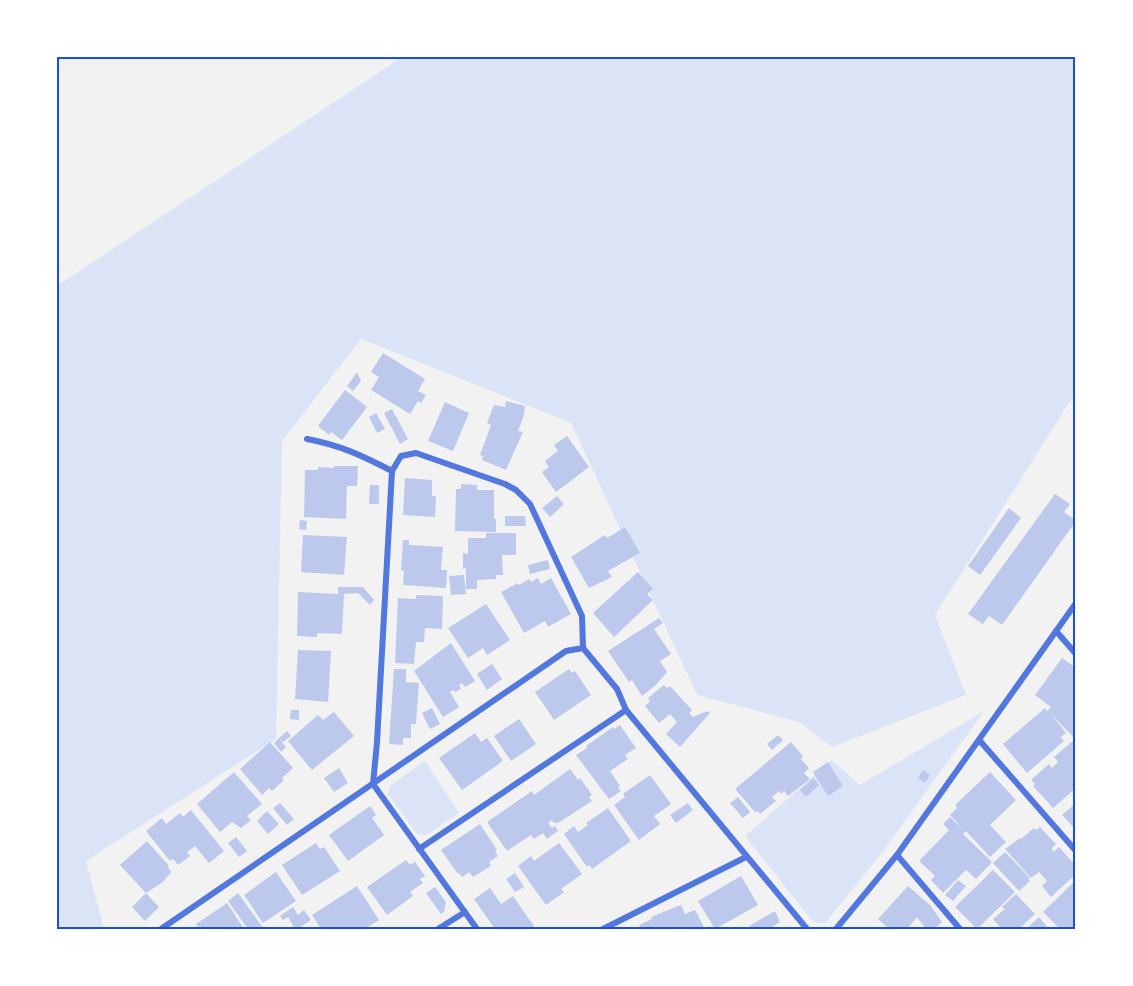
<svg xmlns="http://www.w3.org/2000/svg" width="1133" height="986" viewBox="0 0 1133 986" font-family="Montserrat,sans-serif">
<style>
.green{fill:#dbe4f7}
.building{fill:#bdc9ec}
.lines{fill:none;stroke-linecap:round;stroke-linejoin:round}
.minor{stroke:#5277de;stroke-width:6}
.neatline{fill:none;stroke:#1d4ed8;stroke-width:2}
</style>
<rect width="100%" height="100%" fill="#f2f2f2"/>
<g class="green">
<path d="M402,57H1076V392L935,615L966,695L832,747L799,722L697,695L571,423L361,339L282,441L276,739L86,861L104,929H57V286Z"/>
<path d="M984,711L882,853L825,923L813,922L745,836L832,760L860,785Z"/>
<path d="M425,761L459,813L426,835L417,834L388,794L391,785Z"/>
</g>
<g class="building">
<path d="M383,353L425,379L418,391L426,395L421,403L418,401L410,414L371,390L379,377L371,372Z"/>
<path d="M357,372L361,381L353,391L347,386Z"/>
<path d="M345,390L367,407L342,440L331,432L329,435L318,426Z"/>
<path d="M506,401L525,406L524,415L518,431L523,432L506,470L482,460L483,456L480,455L491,425L487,423L494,405L505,407Z"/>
<path d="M445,402L469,413L453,451L428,441Z"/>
<path d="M392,409L408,439L400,444L384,413Z"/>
<path d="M376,413L385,429L377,433L369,417Z"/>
<path d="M567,436L589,467L556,492L542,472L549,467L545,461L558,451L554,445Z"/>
<path d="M334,466H358L357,486H347L346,519L304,517L305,470H318V467L334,468Z"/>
<path d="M405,478L432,480V496H436L435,517L403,515Z"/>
<path d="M461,484L477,485V490H494V519H496V532L455,531L456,489H461Z"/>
<path d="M370,485H379V504H369Z"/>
<path d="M1055,494L1070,504L1064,512L1076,521L1002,625L989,616L983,624L968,614Z"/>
<path d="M557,496L564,504L550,517L542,508Z"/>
<path d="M1009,508L1021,518L980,575L968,566Z"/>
<path d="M505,516H525L526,526H505Z"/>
<path d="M300,520L307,521L306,530L299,529Z"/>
<path d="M625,527L640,553L608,571L612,577L589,588L571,557L605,535L607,538Z"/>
<path d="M486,533H516V555H502L503,575H496V579L477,580V589H466V568L463,569V553L468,554V538H486Z"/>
<path d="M303,535L347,537L344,575L301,572Z"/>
<path d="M403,540H409V545L443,547L441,570H447L446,588L403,585L404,571L401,570Z"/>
<path d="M548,560L550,569L530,574L528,565Z"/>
<path d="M638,572L653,589L647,594L653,600L614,637L593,613Z"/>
<path d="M464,575L466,594L451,595L449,576Z"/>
<path d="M538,578L541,584L551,578L571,614L548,627L545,621L524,633L501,592L518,583L519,585L529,579L531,582Z"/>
<path d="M338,587H363L374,600L370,605L358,593L344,594L342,634L317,633V637L297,636L298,592L338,594Z"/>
<path d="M416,595L443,596L442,629L425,628L424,642H416L414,664L395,663L398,598L416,599Z"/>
<path d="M486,604L510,640L487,655L483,648L468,658L448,628Z"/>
<path d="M659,618L663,623L654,629L671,654L660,661L667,672L656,685L642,696L632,680L629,682L608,651Z"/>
<path d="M451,643L475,681L465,687L462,683L459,685L461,689L455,692L453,690L450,692L459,707L443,717L414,671Z"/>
<path d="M298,650L331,651L328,702L295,699Z"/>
<path d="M1062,658L1076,668V740L1051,714L1066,733L1061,737L1058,734L1064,741L1027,773L1003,744L1045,708L1047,711L1051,707L1035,695Z"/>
<path d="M492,664L502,679L487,690L477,674Z"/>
<path d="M394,669H406V682L419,683L416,724H411V738H403V745L389,744Z"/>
<path d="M569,669L572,673L575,671L591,695L554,720L535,692Z"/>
<path d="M664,685L667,688L670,686L692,710L689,713L693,717L707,711L710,713L680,747L666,734L677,722L670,714L659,723L645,706L650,701L648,698Z"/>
<path d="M432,708L440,724L430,729L422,713Z"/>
<path d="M291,710H299V720L290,719Z"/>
<path d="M334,712L354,736L312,770L288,741L318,715L323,720Z"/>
<path d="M519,719L536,744L511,761L494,736Z"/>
<path d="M620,725L636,748L625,755L628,759L610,771L620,786L618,787L621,791L609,799L576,755L587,748L586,746L613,727L614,729Z"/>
<path d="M287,731L291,736L283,742L279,738Z"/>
<path d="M475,733L481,742L487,738L503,761L462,790L439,758Z"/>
<path d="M778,735L783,740L772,750L767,744Z"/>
<path d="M279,738L286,747L281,752L274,743Z"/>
<path d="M1074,740L1076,743V773L1074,775L1076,777V788L1053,808L1033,786L1035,784L1031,780L1049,764L1052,768L1058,762L1054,757Z"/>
<path d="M270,742L293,768L282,778L284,780L272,791L269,788L262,795L240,769Z"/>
<path d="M791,742L803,756L801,759L809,768L804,773L810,779L788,796L784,791L781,794L779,791L772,797L776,801L760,814L758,811L755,812L735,789Z"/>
<path d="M828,762L843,786L828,796L813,772Z"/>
<path d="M339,768L348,783L334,792L324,778Z"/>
<path d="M570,769L578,780L580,778L592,795L589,797L592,801L558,823H554L552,820L548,823L552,828L555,826L558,831L547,839L543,833L534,839L531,835L507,851L487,822L532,791L534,795Z"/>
<path d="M923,770L930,775L925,783L918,778Z"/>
<path d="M234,772L262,804L247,816L251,820L241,828L232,822L220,832L197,804Z"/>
<path d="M990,772L1016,800L990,825L1006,842L990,857L966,831L963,834L992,862L976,879L966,870L943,893L931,880L935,876L919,861L949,830L943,824L950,817L963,829L950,815L957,808L955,805Z"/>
<path d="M650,775L671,804L654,816L660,824L639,840L614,805L625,797L623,794Z"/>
<path d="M813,778L819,785L806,797L800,790Z"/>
<path d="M738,797L750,812L743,818L730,803Z"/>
<path d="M280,803L294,819L287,825L273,808Z"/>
<path d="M688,803L693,810L676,823L670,815Z"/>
<path d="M1076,803V830L1062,815Z"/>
<path d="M370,806L376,815L372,818L384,835L348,861L329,835Z"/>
<path d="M608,808L631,841L592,869L589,865L587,867L564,834L574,826L578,832L588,825L586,823Z"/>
<path d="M191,810L224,851L209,863L195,846L187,852L190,856L178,865L173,859L170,861L146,831L162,818L166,824L180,813L183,817Z"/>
<path d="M267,811L279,824L268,834L257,821Z"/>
<path d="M480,824L497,850L495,851L498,856L489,862L491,866L473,877L469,872L462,877L459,873L458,874L441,850Z"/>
<path d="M1040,827L1056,844L1052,848L1053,852L1059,847L1076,866V874L1051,897L1042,886L1047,881L1039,872L1031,878L1005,849L1020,838L1021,839L1034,828L1036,830Z"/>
<path d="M236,837L247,851L239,857L228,843Z"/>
<path d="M147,841L169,866L168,867L171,872L163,882L146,893L120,865Z"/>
<path d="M316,843L320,849L324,847L340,871L302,895L282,865Z"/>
<path d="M559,843L582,874L561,889L564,892L546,905L518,866L531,856L534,861Z"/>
<path d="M1005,852L1030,878L1028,879L1030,881L1019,891L993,863Z"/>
<path d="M406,860L410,865L415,862L425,876L420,879L423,883L410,892L413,896L387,915L367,887Z"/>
<path d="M993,870L1015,892L977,929L955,907Z"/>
<path d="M276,872L296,901L263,923L244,895Z"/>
<path d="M515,873L524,887L515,892L506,879Z"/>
<path d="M741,876L758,905L715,929L698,901Z"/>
<path d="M958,880L966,886L953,901L945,895Z"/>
<path d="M1076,880V927L1074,929H1060L1043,912Z"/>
<path d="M357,886L379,920L365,929H321L312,915Z"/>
<path d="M908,886L930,905L942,922L934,929H926L917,917L907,929H889L878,919Z"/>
<path d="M435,887L446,902L444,912L441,914L426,893Z"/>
<path d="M490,888L501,904L513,896L534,926L529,929H495L474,899Z"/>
<path d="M146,893L159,907L145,921L132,907Z"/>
<path d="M238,893L264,929H248L228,901Z"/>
<path d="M1016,894L1035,914L1019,929H1002L993,919L1005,909L1002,907Z"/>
<path d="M227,903L244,929H199L196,924Z"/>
<path d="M681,905L685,914L695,910L705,929H641L639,925L652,919L651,917Z"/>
<path d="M293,907L298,915L304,910L311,920L297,929H295L288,917L283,920L280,916Z"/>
<path d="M775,911L780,922L773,926L775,929H750L749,926Z"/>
<path d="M1039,917L1049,929H1026Z"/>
</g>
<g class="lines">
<g class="minor">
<path d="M307,439C340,445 363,456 392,471"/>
<path d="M1056,631L1076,654"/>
<path d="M980,741L1076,851"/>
<path d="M419,849L626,710"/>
<path d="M897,855L960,929"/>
<path d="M161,929L566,651L583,648"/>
<path d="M438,929L465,912"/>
<path d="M477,929L373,784L377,742L392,471L401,456L416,453L505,484L516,490L530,504L582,616L583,648L617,689L626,710L807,929"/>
<path d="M603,929L746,857"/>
<path d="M836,929L897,855L1076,603"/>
</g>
</g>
<rect width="1133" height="986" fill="none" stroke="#ffffff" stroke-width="117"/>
<rect x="58" y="58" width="1016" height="870" class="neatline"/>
</svg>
